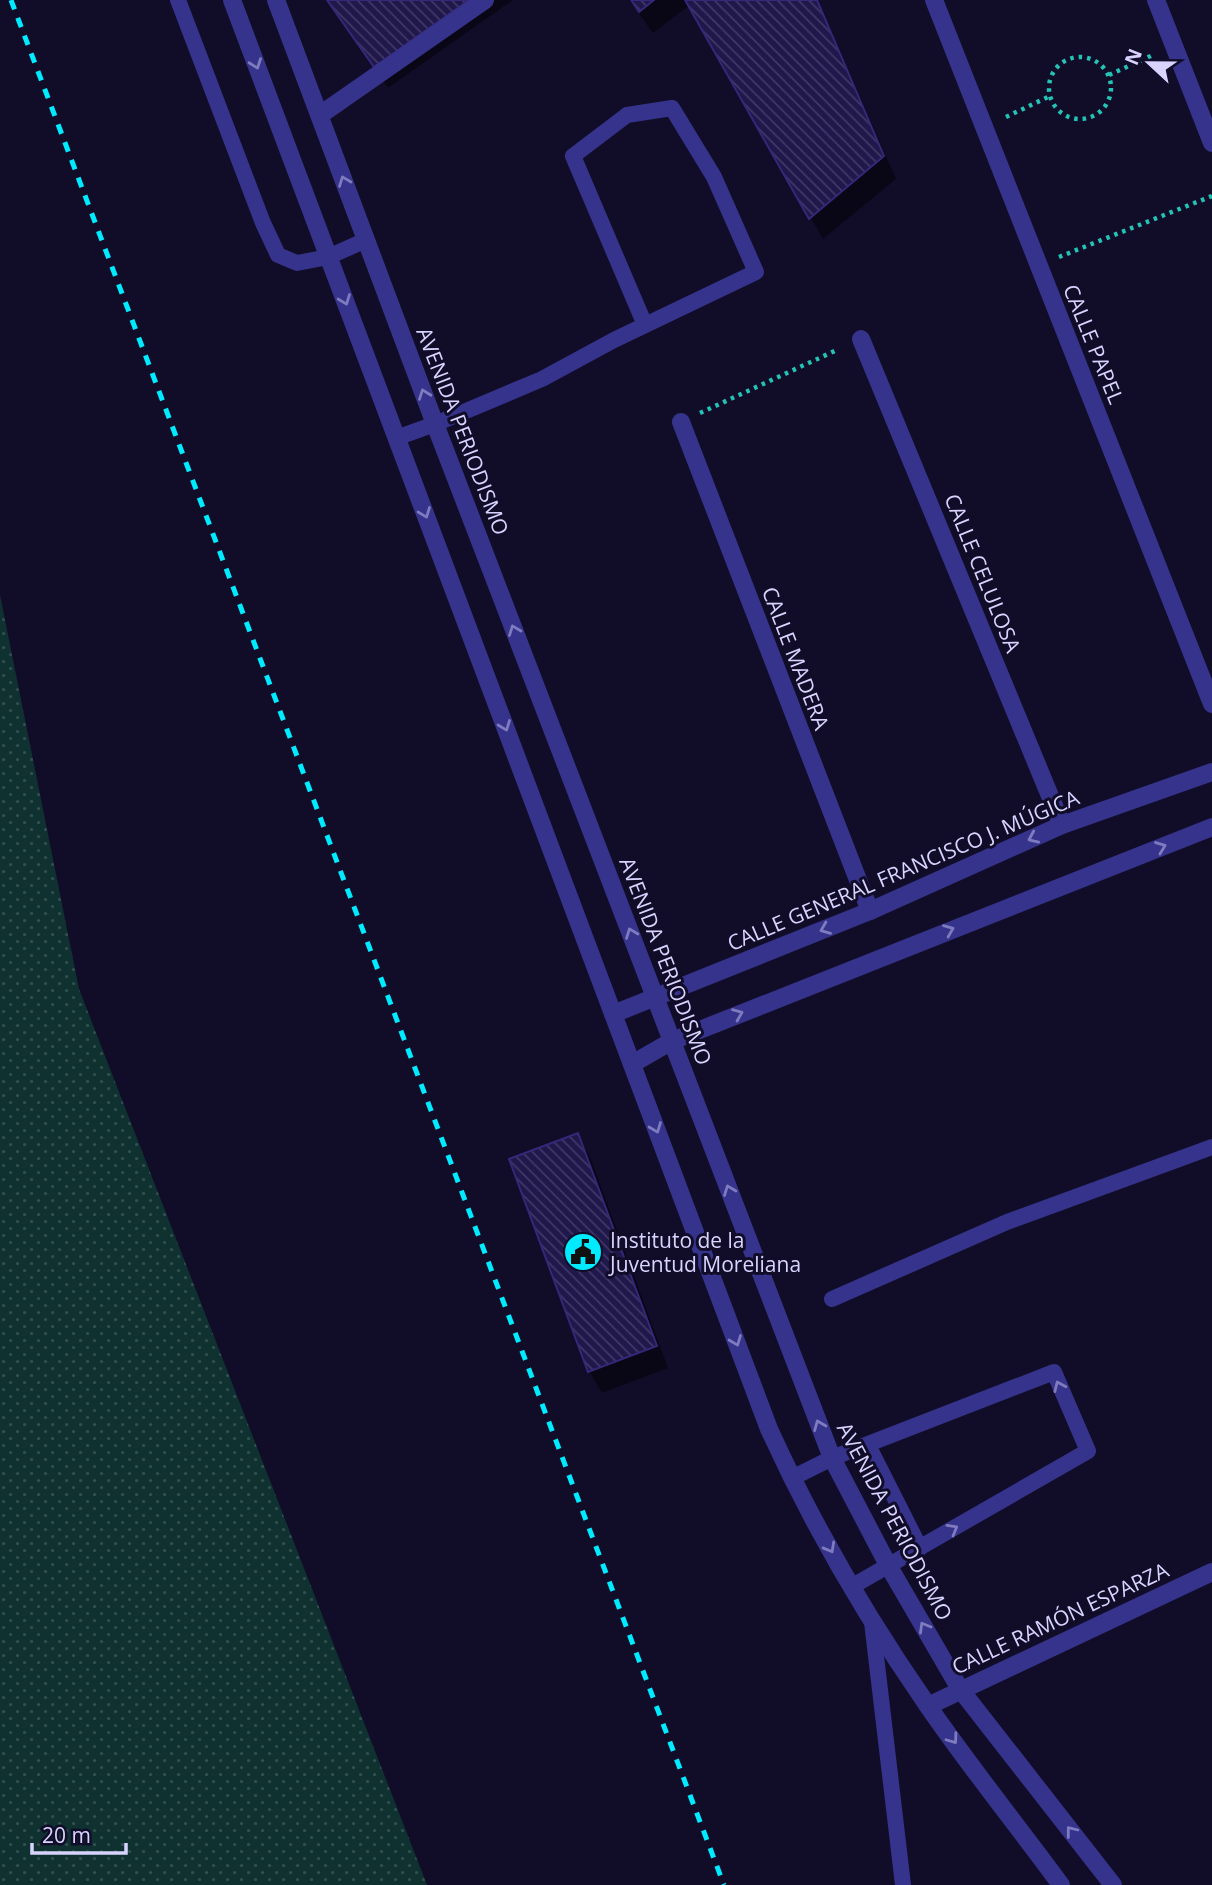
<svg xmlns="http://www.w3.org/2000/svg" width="1212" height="1885" viewBox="0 0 1212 1885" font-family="'Open Sans',sans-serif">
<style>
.park{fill:url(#park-dots)}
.shadow{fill:#0007}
.building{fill:url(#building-back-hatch);stroke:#352779;stroke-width:2}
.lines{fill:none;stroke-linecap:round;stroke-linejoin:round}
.path{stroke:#23c4b6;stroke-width:4.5;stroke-dasharray:3.5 5;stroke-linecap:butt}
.service{stroke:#35338b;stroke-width:16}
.minor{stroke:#35338b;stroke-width:18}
.tertiary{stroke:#35338b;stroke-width:18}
.rail{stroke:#00ebff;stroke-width:5;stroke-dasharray:10 9;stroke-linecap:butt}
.oneway{stroke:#7e7bbf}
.labels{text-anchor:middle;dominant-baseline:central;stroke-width:6;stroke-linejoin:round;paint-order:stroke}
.street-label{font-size:21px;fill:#d8d4ff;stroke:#110d28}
.poi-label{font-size:21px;fill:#d8d4ff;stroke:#110d28;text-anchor:start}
</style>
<defs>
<pattern id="park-dots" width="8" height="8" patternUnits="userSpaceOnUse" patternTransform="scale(1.75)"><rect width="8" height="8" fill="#0f3230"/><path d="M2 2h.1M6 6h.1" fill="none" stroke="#314f4f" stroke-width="1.8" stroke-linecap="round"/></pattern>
<pattern id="building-back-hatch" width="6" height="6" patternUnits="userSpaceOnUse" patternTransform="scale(1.75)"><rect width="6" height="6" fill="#20174b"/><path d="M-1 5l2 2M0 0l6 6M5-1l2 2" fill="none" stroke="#403866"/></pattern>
</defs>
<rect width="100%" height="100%" fill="#110d28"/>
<path class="park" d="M0,595L79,989L427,1885H0Z"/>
<g class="shadow">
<path d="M327,0H513L388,88Z"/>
<path d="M629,0H818L896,179L823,239L690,5L653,33Z"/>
<path d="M577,1135L590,1157L668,1368L602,1393L589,1371Z"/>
</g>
<g class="building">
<path d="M327,0H469L374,67Z"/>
<path d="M631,0H654L639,12Z"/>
<path d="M685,0H817L884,156L809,219Z"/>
<path d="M578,1133L657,1346L588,1372L509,1159Z"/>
</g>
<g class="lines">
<g class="path">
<circle cx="1080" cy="88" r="31"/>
<path d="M1109,75L1153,55"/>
<path d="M1006,117L1050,96"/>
<path d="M1059,257L1212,196"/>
<path d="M700,413L839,349"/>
</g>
<g class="service">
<path d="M178,0L263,223L278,255L297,263L328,257L366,240"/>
<path d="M396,438L435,424L542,379L614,340L756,272L714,177L672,108L627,115L573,156L645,325"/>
<path d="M832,1299L1007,1222L1212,1147"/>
<path d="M868,1445L920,1548"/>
<path d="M792,1478L832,1458L1054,1372L1088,1451L851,1587"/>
<path d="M872,1622L903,1885"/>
</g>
<g class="minor">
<path d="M934,0L1212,704"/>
<path d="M1156,0L1212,143"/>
<path d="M320,115L485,0"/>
<path d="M861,339L1062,825"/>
<path d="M681,422L870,911"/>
<path d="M928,1706L1212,1572"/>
</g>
<g class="tertiary">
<path d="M232,0L769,1429C813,1526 867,1618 928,1706C970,1767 1017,1825 1061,1885"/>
<path d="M276,0L435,424L832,1458L888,1565L960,1689L1113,1885"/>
<path d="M613,1014L870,911L1062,825L1212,772"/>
<path d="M632,1064L672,1041L1212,827"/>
</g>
<path class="rail" d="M11,0L724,1885"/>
</g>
<defs><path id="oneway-chevron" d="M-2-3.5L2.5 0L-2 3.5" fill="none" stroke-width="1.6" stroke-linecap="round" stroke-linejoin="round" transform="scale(1.75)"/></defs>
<g class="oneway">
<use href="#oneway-chevron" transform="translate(256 64) rotate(70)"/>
<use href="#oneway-chevron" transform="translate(344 181) rotate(-111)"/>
<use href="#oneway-chevron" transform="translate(345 300) rotate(69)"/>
<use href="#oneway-chevron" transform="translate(424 394) rotate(-110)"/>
<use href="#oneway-chevron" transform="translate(425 513) rotate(69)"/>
<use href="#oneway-chevron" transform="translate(514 630) rotate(-111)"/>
<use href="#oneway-chevron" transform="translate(505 726) rotate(69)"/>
<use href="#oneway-chevron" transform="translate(1033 838) rotate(156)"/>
<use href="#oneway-chevron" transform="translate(1161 847) rotate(-21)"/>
<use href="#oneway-chevron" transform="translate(825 929) rotate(158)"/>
<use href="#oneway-chevron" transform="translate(949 930) rotate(-22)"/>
<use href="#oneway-chevron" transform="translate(631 933) rotate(-111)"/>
<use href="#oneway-chevron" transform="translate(738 1014) rotate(-22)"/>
<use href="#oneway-chevron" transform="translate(656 1128) rotate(69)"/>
<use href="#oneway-chevron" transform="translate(729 1190) rotate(-111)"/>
<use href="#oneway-chevron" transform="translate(736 1341) rotate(69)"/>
<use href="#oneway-chevron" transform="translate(1059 1386) rotate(-114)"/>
<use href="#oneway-chevron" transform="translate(819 1425) rotate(-112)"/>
<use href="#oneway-chevron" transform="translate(953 1529) rotate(-30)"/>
<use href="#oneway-chevron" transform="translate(830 1548) rotate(61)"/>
<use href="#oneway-chevron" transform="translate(924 1627) rotate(-120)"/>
<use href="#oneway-chevron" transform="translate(953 1739) rotate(54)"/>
<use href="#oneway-chevron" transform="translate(1071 1831) rotate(-128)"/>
</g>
<defs>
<symbol id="civic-disc" viewBox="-11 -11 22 22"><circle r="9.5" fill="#00ebff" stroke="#110d28"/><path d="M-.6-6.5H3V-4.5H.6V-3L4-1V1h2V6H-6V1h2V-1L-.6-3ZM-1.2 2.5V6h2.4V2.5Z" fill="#111"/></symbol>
</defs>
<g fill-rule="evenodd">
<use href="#civic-disc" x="561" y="1230" width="44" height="44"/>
</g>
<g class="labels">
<g class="street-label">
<text transform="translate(1094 344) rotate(68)">CALLE PAPEL</text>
<text transform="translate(463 431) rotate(69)">AVENIDA PERIODISMO</text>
<text transform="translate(983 573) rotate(68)">CALLE CELULOSA</text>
<text transform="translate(796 658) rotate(69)">CALLE MADERA</text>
<text transform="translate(903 870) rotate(-23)">CALLE GENERAL FRANCISCO J. MÚGICA</text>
<text transform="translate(666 961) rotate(69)">AVENIDA PERIODISMO</text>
<text transform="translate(895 1521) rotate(62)">AVENIDA PERIODISMO</text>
<text transform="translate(1060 1618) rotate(-25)">CALLE RAMÓN ESPARZA</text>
</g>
<g class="poi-label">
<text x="610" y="1240">Instituto de la<tspan x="610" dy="24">Juventud Moreliana</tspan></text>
</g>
</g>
<g transform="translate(1149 63) rotate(292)" stroke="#110d28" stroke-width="5" paint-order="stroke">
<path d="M0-5L12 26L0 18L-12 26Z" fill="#d8d4ff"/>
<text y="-10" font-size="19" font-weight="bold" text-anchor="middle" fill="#d8d4ff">N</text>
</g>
<path d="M32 1843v10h94v-10" fill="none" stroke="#d8d4ff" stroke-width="3.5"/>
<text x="42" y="1843" font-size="21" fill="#d8d4ff" stroke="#110d28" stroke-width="5" paint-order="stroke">20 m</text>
</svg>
